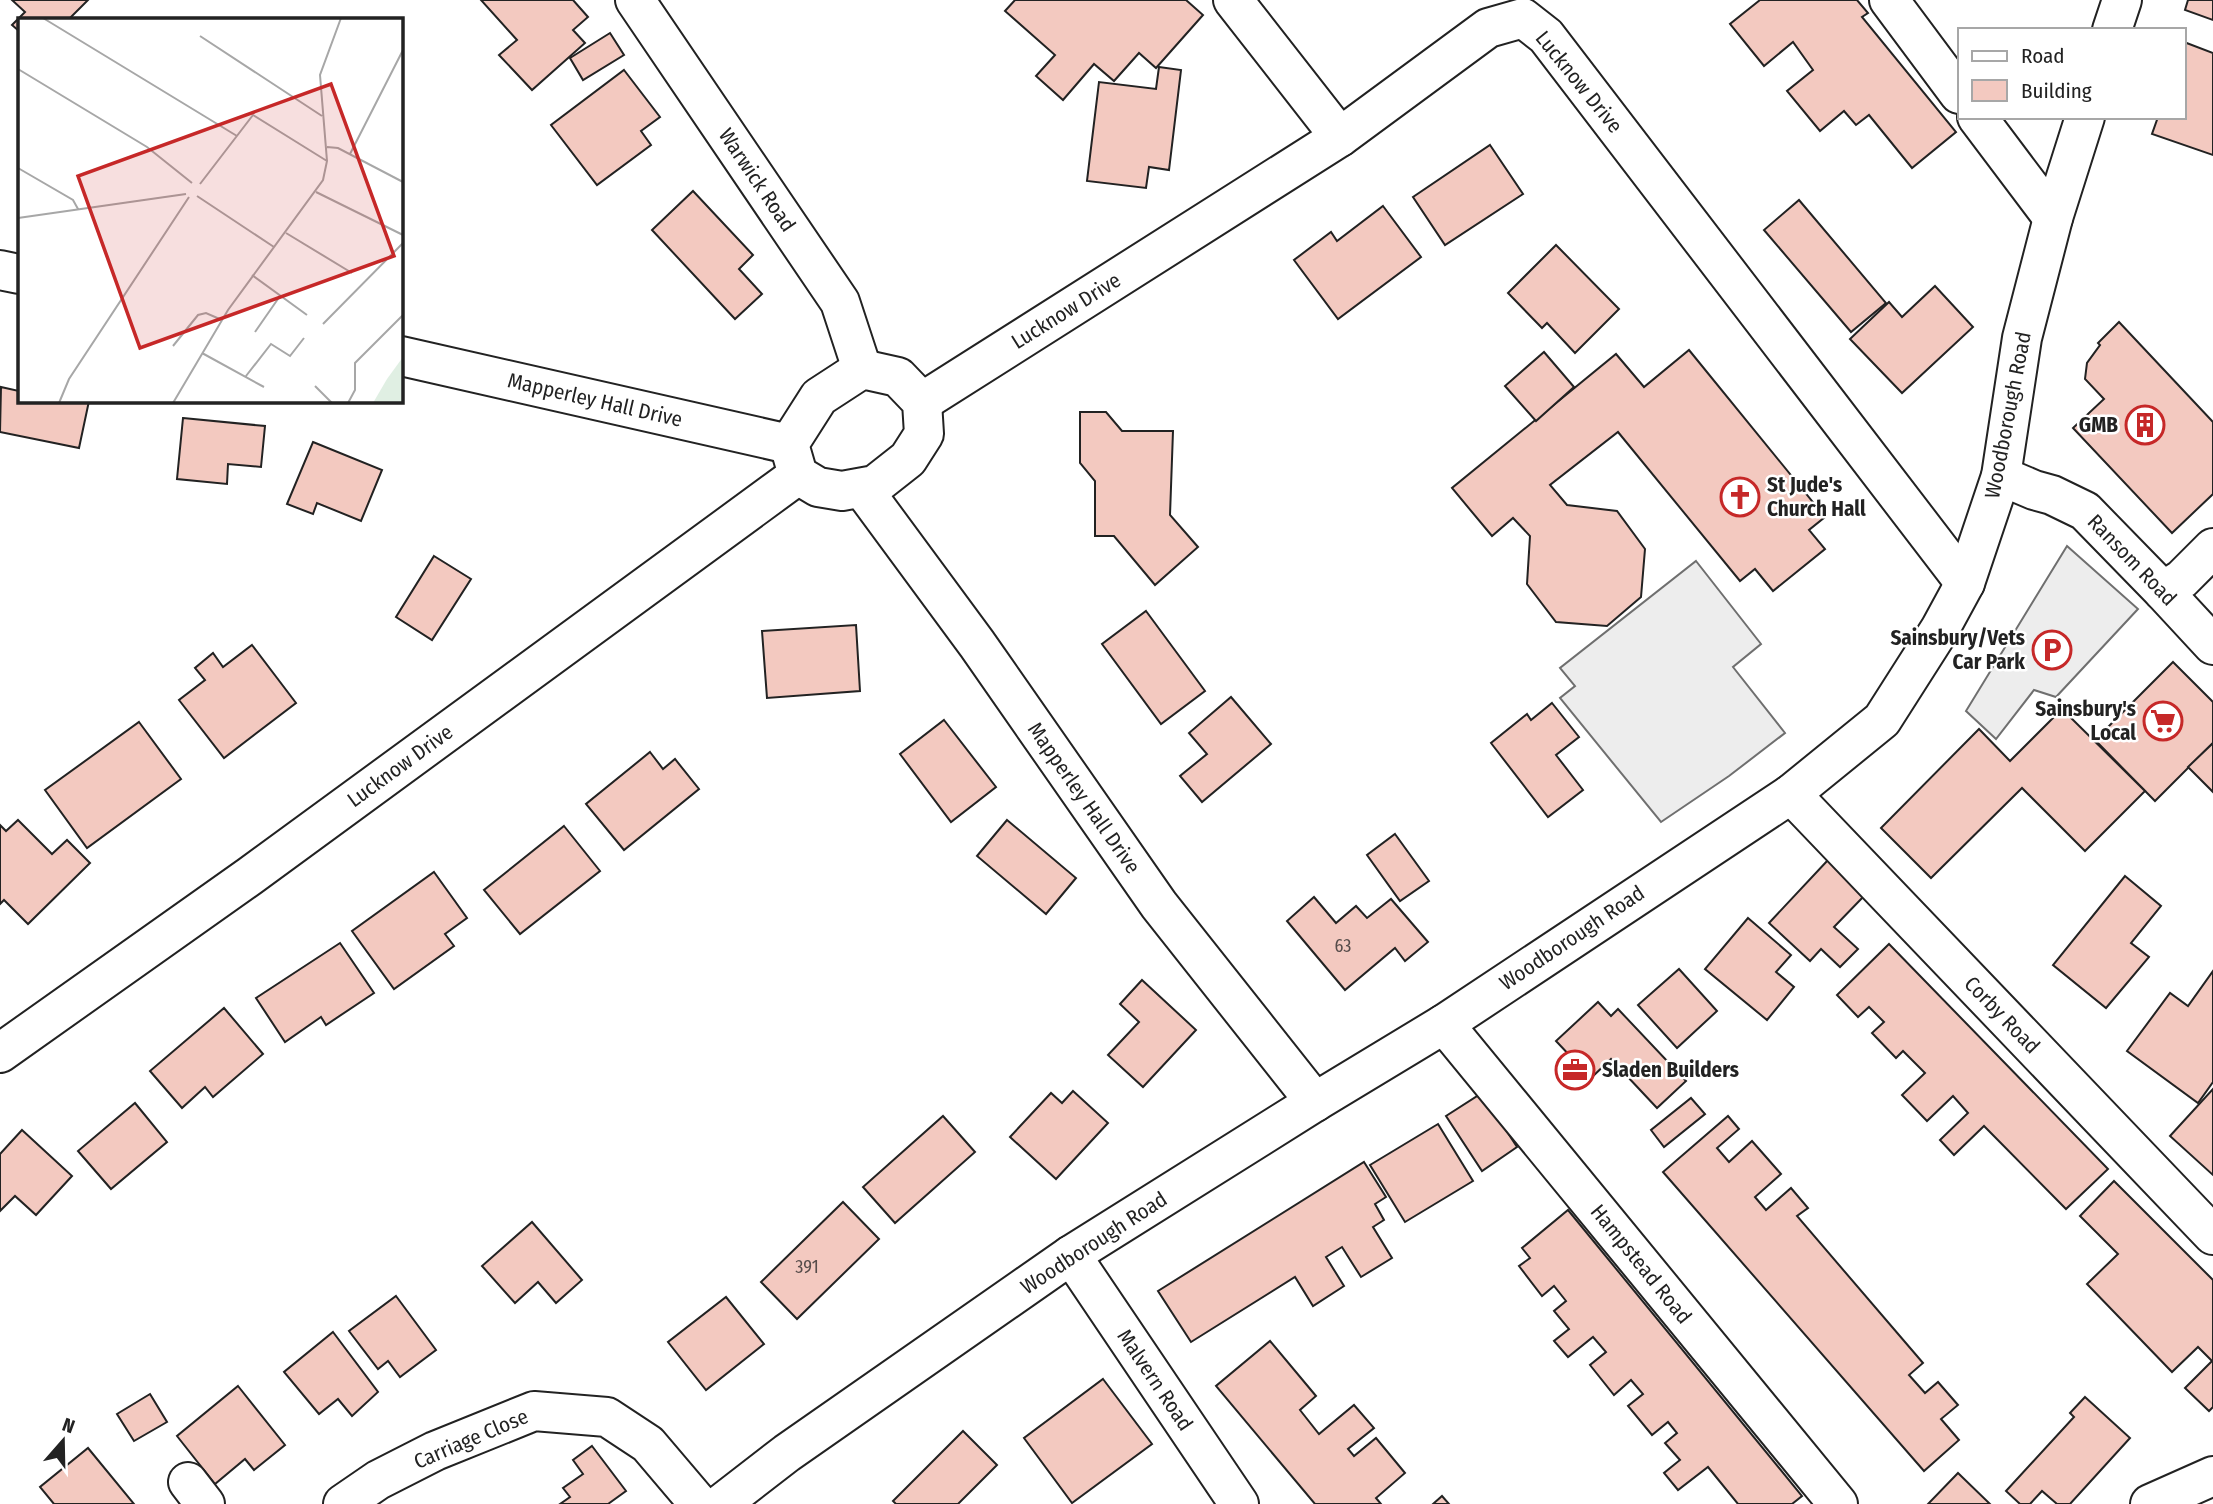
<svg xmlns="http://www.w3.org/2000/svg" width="2213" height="1504" viewBox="0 0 2213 1504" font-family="'Fira Sans Condensed',sans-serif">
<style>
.parking{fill:#ededed;stroke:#6f6f6f;stroke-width:2}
.building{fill:#f3c9c0;stroke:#222;stroke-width:2}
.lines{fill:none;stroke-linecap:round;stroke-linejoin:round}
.minor-casing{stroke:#222;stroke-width:42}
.tertiary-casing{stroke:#222;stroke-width:42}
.secondary-casing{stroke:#222;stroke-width:42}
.minor{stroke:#fff;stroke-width:38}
.tertiary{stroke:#fff;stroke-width:38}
.secondary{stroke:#fff;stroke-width:38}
.labels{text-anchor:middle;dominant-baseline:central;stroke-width:5;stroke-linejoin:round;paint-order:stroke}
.number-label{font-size:18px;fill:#564c4a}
.street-label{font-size:21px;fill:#222;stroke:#fff}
.poi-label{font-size:21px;font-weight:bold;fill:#222;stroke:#fff;text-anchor:end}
.inset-road{fill:none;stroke:#a7a7a7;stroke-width:2}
.view{fill:#c62828;fill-opacity:0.15;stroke:#c62828;stroke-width:3.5}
.inset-edge{fill:none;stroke:#222;stroke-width:3.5}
</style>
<rect width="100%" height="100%" fill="#fff"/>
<g class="parking">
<path d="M2067,546L2138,609L2056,697L2034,690L1996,739L1966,711Z"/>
<path d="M1696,561L1761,644L1733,667L1785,733L1729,776L1661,822L1560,698L1575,686L1560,668Z"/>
</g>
<g class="building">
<path d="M12,0H88L69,19H19V31L12,25L25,12Z"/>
<path d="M481,0H573L588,17L573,30L585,43L532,90L499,55L517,40Z"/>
<path d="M1015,0H1186L1203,15L1156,68L1139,53L1114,81L1094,64L1063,100L1036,76L1055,55L1005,11Z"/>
<path d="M1760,0H1857L1868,13L1862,17L1956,132L1912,168L1869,115L1856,125L1844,111L1820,131L1787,91L1813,70L1793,42L1764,66L1730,24Z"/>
<path d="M2188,0H2213V20L2185,10Z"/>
<path d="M610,33L624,55L583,80L570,58Z"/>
<path d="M2184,42L2213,53V155L2152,134L2158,117H2183Z"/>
<path d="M1159,67L1181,70L1169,170L1149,167L1146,188L1087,181L1099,82L1156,89Z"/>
<path d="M624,70L660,117L641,131L651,145L597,185L551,125Z"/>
<path d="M1490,145L1523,194L1445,245L1413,197Z"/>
<path d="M693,191L753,255L739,269L762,294L735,319L652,230Z"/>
<path d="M1799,200L1886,303L1851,332L1764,230Z"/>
<path d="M1383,206L1421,257L1338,319L1294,260L1331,232L1337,241Z"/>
<path d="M1556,245L1619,309L1575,353L1547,323L1542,328L1508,293Z"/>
<path d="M1935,286L1973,327L1902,393L1850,339L1889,302L1902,317Z"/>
<path d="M2119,322L2213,422V494L2172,533L2073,428L2104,399L2085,379L2087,363L2100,345L2098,343Z"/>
<path d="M1689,350L1825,517L1809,530L1825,549L1773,591L1755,569L1740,581L1618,432L1550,485L1567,505L1617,511L1645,549L1641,597L1607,626L1556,622L1527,584L1530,536L1513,518L1492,536L1452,488L1616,354L1644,387Z"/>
<path d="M1544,352L1574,387L1536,421L1505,386Z"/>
<path d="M1,387L19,391V401H89L79,448L0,432Z"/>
<path d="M1080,412H1106L1122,431H1173L1170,515L1198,547L1155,585L1114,536H1095V481L1080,463Z"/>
<path d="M183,418L265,426L261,467L228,464L227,484L177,479Z"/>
<path d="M313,442L382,470L361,521L317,503L313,514L287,504Z"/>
<path d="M434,556L471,579L432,640L396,617Z"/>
<path d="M1146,611L1205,691L1161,724L1102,644Z"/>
<path d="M856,625L860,691L767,698L762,631Z"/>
<path d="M252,645L296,703L224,758L179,700L205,680L195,668L213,653L223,667Z"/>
<path d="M2173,662L2213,702V743L2155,801L2095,740Z"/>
<path d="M1231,697L1271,744L1202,802L1180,776L1207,754L1189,733Z"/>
<path d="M1552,703L1579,737L1556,755L1583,790L1548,817L1491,743L1527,714L1531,720Z"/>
<path d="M2062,709L2145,791L2085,851L2022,788L1931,878L1881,828L1979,729L2010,761Z"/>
<path d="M944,720L996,787L951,822L900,754Z"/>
<path d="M139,722L181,779L87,848L45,790Z"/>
<path d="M2213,743V792L2188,767Z"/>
<path d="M650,752L663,769L675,759L699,789L624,850L586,804Z"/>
<path d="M18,820L52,854L67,840L90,863L28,924L4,900L0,904V825L6,831Z"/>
<path d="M1007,820L1076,878L1046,914L977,856Z"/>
<path d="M564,826L600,871L520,934L484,890Z"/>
<path d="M1395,834L1429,881L1400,901L1367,855Z"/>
<path d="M1828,860L1865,895L1834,927L1858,949L1840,967L1821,949L1810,961L1769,923Z"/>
<path d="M434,872L467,918L445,934L454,946L394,989L352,931Z"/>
<path d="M2125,876L2161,906L2131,943L2149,957L2106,1008L2053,965Z"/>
<path d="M1314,897L1336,923L1356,906L1367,918L1391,899L1428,942L1405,961L1395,948L1345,990L1287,921Z"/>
<path d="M1748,918L1791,955L1776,972L1794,987L1767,1020L1705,969Z"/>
<path d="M340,943L374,993L326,1025L321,1017L285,1042L256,998Z"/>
<path d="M1889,944L2108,1169L2066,1209L1984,1126L1954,1155L1940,1140L1968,1113L1953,1096L1927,1121L1902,1095L1925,1073L1903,1051L1896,1058L1872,1033L1884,1022L1869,1007L1858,1017L1837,995Z"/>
<path d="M1679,969L1717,1011L1677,1048L1638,1005Z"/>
<path d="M2213,971V1082L2198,1103L2127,1051L2170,993L2188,1006Z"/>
<path d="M1142,980L1196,1030L1143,1087L1108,1055L1139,1022L1120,1004Z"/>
<path d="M1598,1002L1611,1016L1618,1009L1686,1081L1657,1108L1611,1059L1591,1078L1556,1041Z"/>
<path d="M224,1008L263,1054L213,1097L205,1087L182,1108L150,1071Z"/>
<path d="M2213,1089V1175L2170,1136Z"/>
<path d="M1073,1091L1108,1123L1056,1179L1010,1137L1051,1093L1062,1103Z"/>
<path d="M1482,1093L1517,1147L1482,1171L1446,1116Z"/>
<path d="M1691,1098L1705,1114L1664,1147L1651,1130Z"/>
<path d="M135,1103L167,1142L111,1189L78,1151Z"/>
<path d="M943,1116L975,1152L895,1223L863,1187Z"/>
<path d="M1728,1116L1739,1129L1717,1148L1729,1162L1752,1141L1781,1174L1755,1197L1766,1210L1791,1188L1808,1208L1797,1216L1923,1363L1909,1375L1925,1393L1938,1382L1958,1405L1941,1419L1959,1440L1924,1471L1663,1172Z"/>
<path d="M1438,1124L1473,1181L1405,1222L1370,1165Z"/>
<path d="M22,1130L72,1176L36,1215L15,1196L0,1211V1154Z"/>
<path d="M1364,1162L1386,1197L1375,1204L1384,1220L1373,1227L1392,1258L1361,1277L1342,1247L1326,1257L1344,1286L1313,1306L1295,1277L1191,1342L1158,1291Z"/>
<path d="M2114,1181L2213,1280V1407L2209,1411L2185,1388L2212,1361L2198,1347L2172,1372L2087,1284L2118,1254L2080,1216Z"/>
<path d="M843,1202L879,1239L797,1319L761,1282Z"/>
<path d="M1568,1210L1802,1496L1792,1504H1738L1708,1467L1678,1490L1664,1473L1680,1460L1665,1443L1677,1433L1668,1422L1652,1435L1628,1406L1643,1394L1631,1380L1614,1395L1590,1365L1606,1352L1593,1337L1568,1357L1554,1341L1569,1329L1554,1311L1566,1301L1554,1286L1542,1296L1519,1266L1530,1258L1522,1248Z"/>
<path d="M532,1222L582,1280L556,1303L538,1282L515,1303L482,1266Z"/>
<path d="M396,1296L436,1350L400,1377L388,1361L378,1369L349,1331Z"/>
<path d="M726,1297L764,1344L706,1390L668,1342Z"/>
<path d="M333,1332L378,1392L352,1416L338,1399L319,1414L284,1372Z"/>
<path d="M1270,1341L1316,1396L1300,1410L1319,1434L1354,1405L1374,1428L1348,1449L1354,1456L1376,1438L1405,1473L1376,1498L1381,1504H1315L1216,1386Z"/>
<path d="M1103,1379L1152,1444L1072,1503L1024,1438Z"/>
<path d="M238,1386L285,1445L254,1470L245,1459L215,1484L177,1436Z"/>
<path d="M150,1394L167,1422L134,1441L117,1414Z"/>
<path d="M2085,1397L2130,1438L2070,1504H2057L2042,1491L2030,1504H2020L2006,1491L2074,1417L2070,1413Z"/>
<path d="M963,1431L997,1465L958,1504H896L893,1501Z"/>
<path d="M592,1446L626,1491L608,1504H560L570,1497L563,1488L583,1474L573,1460Z"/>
<path d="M88,1448L134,1504H54L40,1487Z"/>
<path d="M1958,1473L1990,1504H1928Z"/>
<path d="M1442,1496L1449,1504H1433Z"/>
</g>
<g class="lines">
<defs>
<g id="minor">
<path d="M635,0L840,302L862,369"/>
<path d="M1233,0L1340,137"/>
<path d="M1889,0L1959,94"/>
<path d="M1977,117L2053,218"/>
<path d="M0,270L19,274"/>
<path d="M401,356L789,444"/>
<path d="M862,369L898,377L922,402L924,434L908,459L875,485L842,491L818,487L798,475L789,444L819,397Z"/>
<path d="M922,402L1340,137L1488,28L1523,18L1546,36L1965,583"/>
<path d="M862,488L977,644L1159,905L1315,1102"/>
<path d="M2163,591L2182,579L2213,548"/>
<path d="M1791,794L2213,1235"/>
<path d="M1444,1024L1838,1504"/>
<path d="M0,1053L250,876L798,475"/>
<path d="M1071,1255L1239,1504"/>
<path d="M188,1482L205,1504"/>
<path d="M343,1504L378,1480L435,1451L534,1411L607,1417L648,1444L699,1504"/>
<path d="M2150,1504L2213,1476"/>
</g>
<path id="tertiary" d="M2001,476L2034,490L2052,495L2085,511L2163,591L2213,645"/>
<g id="secondary">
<path d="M2112,30L2122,0"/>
<path d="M721,1504L787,1453L1071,1255L1315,1102L1444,1024L1791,794L1882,720L1940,629L1965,583L2001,476L2022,338L2053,218L2085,117"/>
</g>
</defs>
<use href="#minor" class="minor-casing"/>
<use href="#tertiary" class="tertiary-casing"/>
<use href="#secondary" class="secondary-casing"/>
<use href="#minor" class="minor"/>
<use href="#tertiary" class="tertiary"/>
<use href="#secondary" class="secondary"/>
</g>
<defs>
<symbol id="building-ring" viewBox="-11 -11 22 22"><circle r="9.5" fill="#fff" stroke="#c62828" stroke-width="1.5"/><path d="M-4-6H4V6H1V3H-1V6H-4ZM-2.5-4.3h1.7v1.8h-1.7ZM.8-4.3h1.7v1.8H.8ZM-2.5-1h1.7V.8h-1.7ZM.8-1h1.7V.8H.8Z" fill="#c62828"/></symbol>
<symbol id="church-ring" viewBox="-11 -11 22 22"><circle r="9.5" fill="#fff" stroke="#c62828" stroke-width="1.5"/><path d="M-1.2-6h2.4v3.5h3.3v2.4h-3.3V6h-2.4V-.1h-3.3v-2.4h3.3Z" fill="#c62828"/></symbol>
<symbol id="parking-ring" viewBox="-11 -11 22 22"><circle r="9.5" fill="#fff" stroke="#c62828" stroke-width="1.5"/><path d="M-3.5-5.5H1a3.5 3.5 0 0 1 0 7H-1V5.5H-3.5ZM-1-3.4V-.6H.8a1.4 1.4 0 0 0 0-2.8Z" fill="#c62828"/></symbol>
<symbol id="supermarket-ring" viewBox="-11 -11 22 22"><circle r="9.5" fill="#fff" stroke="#c62828" stroke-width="1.5"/><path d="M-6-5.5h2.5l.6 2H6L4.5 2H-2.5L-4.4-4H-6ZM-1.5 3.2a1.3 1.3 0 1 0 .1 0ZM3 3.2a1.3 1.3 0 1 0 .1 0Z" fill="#c62828"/></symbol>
<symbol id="office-ring" viewBox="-11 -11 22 22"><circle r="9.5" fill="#fff" stroke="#c62828" stroke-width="1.5"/><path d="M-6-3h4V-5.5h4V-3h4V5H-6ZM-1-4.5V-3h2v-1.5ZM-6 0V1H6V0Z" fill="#c62828"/></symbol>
</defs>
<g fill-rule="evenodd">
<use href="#building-ring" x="2123" y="403" width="44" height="44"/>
<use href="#church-ring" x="1718" y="475" width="44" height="44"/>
<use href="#parking-ring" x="2030" y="628" width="44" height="44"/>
<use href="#supermarket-ring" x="2141" y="699" width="44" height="44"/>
<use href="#office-ring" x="1553" y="1048" width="44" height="44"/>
</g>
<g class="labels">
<g class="number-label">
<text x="1343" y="946">63</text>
<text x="807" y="1267">391</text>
</g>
<g class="street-label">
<text transform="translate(1579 82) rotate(51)">Lucknow Drive</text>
<text transform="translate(757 180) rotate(56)">Warwick Road</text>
<text transform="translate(1066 311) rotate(-32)">Lucknow Drive</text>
<text transform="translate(595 400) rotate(13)">Mapperley Hall Drive</text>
<text transform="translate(2008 415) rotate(-79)">Woodborough Road</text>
<text transform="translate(2132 560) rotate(46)">Ransom Road</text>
<text transform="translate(400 766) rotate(-36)">Lucknow Drive</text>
<text transform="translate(1084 798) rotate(55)">Mapperley Hall Drive</text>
<text transform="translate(1572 938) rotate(-34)">Woodborough Road</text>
<text transform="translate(2002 1015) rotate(46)">Corby Road</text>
<text transform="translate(1094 1243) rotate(-33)">Woodborough Road</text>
<text transform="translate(1641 1264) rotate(51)">Hampstead Road</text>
<text transform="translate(1155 1380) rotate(56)">Malvern Road</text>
<text transform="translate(471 1439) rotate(-23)">Carriage Close</text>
</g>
<g class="poi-label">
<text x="2118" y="425">GMB</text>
<text x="1767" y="485" text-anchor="start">St Jude's<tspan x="1767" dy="24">Church Hall</tspan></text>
<text x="2025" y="638">Sainsbury/Vets<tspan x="2025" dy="24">Car Park</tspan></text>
<text x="2136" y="709">Sainsbury's<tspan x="2136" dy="24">Local</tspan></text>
<text x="1602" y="1070" text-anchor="start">Sladen Builders</text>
</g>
</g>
<g transform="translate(18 18)">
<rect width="385" height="385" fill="#fff"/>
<path d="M385,339V385H355L369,361Z" fill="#e0efe3"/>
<path class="inset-road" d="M25,0L219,118M182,18L304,98M0,51L129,129L174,165M309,129L320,130L385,164M332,136L385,32M0,150L55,182L60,191M182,166L235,97L309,143M298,174L385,217M179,178L256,229M0,200L168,176M268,215L334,255M234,257L289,297M305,306L385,225M237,314L262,278M155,328L180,297L188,295L204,302M184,335L246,369M228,358L253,326L272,338L286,320M297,368L314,385M41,385L51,361L171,179M155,385L210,292L305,162L309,143L302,57L323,0M330,385L337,372V345L385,297"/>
<path class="view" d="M313,66L376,238L122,330L60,158Z"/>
<rect width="385" height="385" class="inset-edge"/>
</g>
<rect x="1958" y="28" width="228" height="91" fill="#ffffff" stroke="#a7a7a7" stroke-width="2"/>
<rect x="1972" y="51" width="35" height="10" fill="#ffffff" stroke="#a7a7a7" stroke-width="2"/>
<text x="2021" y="63" font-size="21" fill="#222222">Road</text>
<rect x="1972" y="80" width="35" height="21" fill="#f3c9c0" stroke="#a7a7a7" stroke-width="2"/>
<text x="2021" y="98" font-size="21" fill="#222222">Building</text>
<g transform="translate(63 1441) rotate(20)" stroke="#ffffff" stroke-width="5" paint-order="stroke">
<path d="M0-5L12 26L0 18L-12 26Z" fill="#222222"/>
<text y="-10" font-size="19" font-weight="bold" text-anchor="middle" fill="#222222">N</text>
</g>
</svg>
